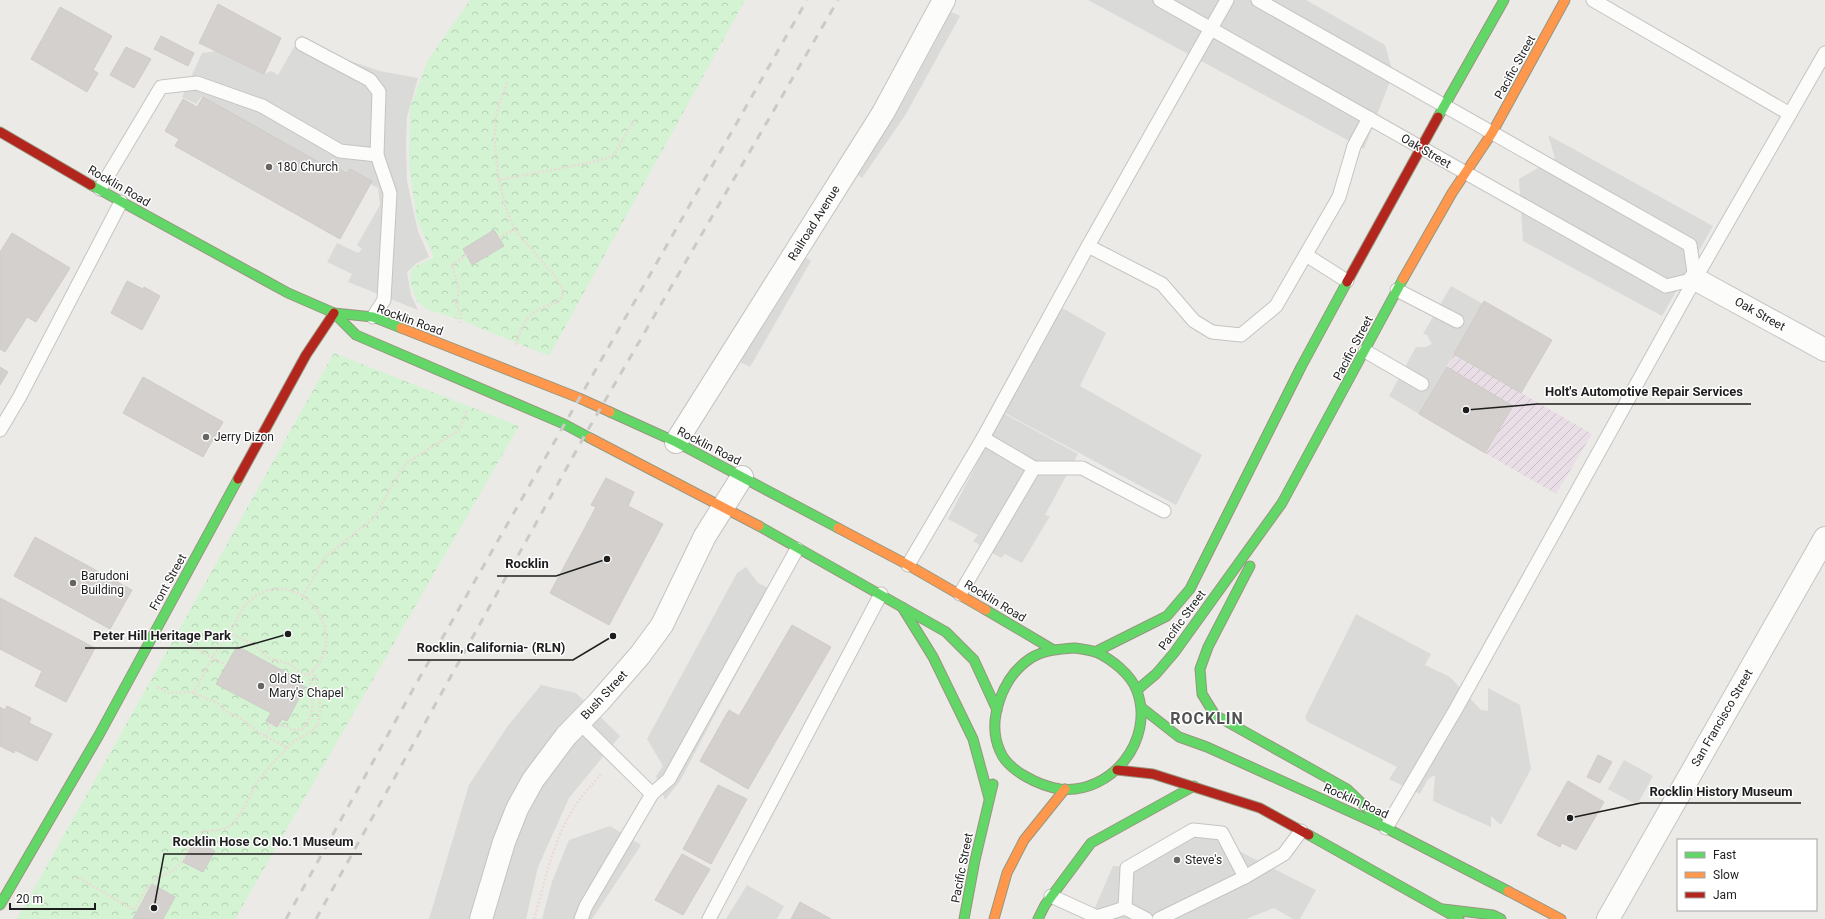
<svg xmlns="http://www.w3.org/2000/svg" width="1825" height="919" viewBox="0 0 1825 919" font-family="Roboto,sans-serif">
<style>
.industrial{fill:url(#industrial-furrows)}
.religious{fill:#dadad8}
.park{fill:url(#park-crowns)}
.building{fill:#d3d0ce;stroke:#cfcbc8}
.lines{fill:none;stroke-linecap:round;stroke-linejoin:round}
.lane-casing{stroke:#c5c4c3;stroke-width:15}
.street-casing{stroke:#c5c4c3;stroke-width:24}
.fast-casing{stroke:#96967e;stroke-width:11}
.slow-casing{stroke:#96967e;stroke-width:11}
.jam-casing{stroke:#96967e;stroke-width:11}
.path{stroke:#ebdad8;stroke-width:2.5;stroke-dasharray:2 2;stroke-linecap:butt}
.lane{stroke:#fcfcfb;stroke-width:13}
.street{stroke:#fcfcfb;stroke-width:22}
.fast{stroke:#63d668;stroke-width:9}
.slow{stroke:#ff974d;stroke-width:9}
.jam{stroke:#b3261e;stroke-width:9}
.rail{stroke:#cacac9;stroke-width:3;stroke-dasharray:8 8;stroke-linecap:butt}
.poi-dot{fill:#666564;stroke:#fff;stroke-width:1.5}
.labels{text-anchor:middle;dominant-baseline:central;stroke-width:3;stroke-linejoin:round;paint-order:stroke}
.street-label{font-size:12px;fill:#1e1e1e;stroke:#fff}
.poi-label{font-size:12px;fill:#1e1e1e;stroke:#fff;text-anchor:start}
.district-label{font-size:16px;font-weight:bold;letter-spacing:1px;fill:#515151;stroke:#fff}
.leader{fill:none;stroke:#1e1e1e;stroke-width:1.5}
.callout-dot{fill:#1e1e1e;stroke:#fff;stroke-width:1.5}
.callout-label{font-size:13px;text-anchor:middle;font-weight:bold;fill:#1e1e1e;stroke:#fff;stroke-width:3;stroke-linejoin:round;paint-order:stroke}
</style>
<defs>
<pattern id="industrial-furrows" width="10" height="10" patternUnits="userSpaceOnUse"><rect width="10" height="10" fill="#eadee6"/><path d="M-1 1l2-2M0 10L10 0M9 11l2-2" fill="none" stroke="#c8bec5"/></pattern>
<pattern id="park-crowns" width="20" height="18" patternUnits="userSpaceOnUse"><rect width="20" height="18" fill="#d3f3d2"/><path d="M2 6a3 3 0 1 1 6 0M12 15a3 3 0 1 1 6 0" fill="none" stroke="#b5d0b4"/></pattern>
</defs>
<rect width="100%" height="100%" fill="#eceae7"/>
<path class="industrial" d="M1454,354L1592,434L1556,494L1485,453L1513,406L1447,367Z"/>
<g class="religious">
<path d="M1088,0H1306L1385,45L1393,73L1364,149Z"/>
<path d="M951,12L960,16L906,114L862,178L855,172L908,93Z"/>
<path d="M301,35L325,50L347,60L380,71L418,78L407,117L406,144L407,181L412,205L418,231L429,257L417,263L407,272L411,295L418,310L348,282L352,274L327,262L337,243L358,253L362,249L357,245L380,205L378,188L330,163L327,169L201,97L196,104L182,97L202,53L217,51L264,74L271,71L278,75Z"/>
<path d="M1548,135L1713,226L1662,316L1523,241L1519,179L1555,158Z"/>
<path d="M799,253L811,261L750,367L740,362Z"/>
<path d="M1451,286L1483,304L1419,414L1389,396L1416,347H1426L1432,344L1427,335L1423,334Z"/>
<path d="M1059,306L1106,333L1080,386L1202,455L1176,505L1003,412Z"/>
<path d="M1003,413L1078,454L1045,515L1050,516L1022,563L1005,554L1001,558L973,541L978,535L948,519Z"/>
<path d="M746,567L758,583L779,593L680,781L665,800L656,776L663,766L647,739L737,573Z"/>
<path d="M1356,614L1431,654L1425,665L1450,677L1481,710L1488,711V688L1520,705L1531,769L1501,825L1491,816V827L1433,801L1435,775L1428,779L1420,794L1389,779L1397,767L1308,722L1305,717Z"/>
<path d="M541,685L576,693L620,736L569,798L538,867L526,919H429L469,785L507,727Z"/>
<path d="M1624,760L1653,776L1637,805L1608,789Z"/>
<path d="M610,826L641,845L592,919H542L552,882L569,840Z"/>
<path d="M1197,830L1316,890L1300,919H1293L1274,908L1246,919H1090L1113,866L1137,867Z"/>
<path d="M747,885L784,906L777,919H726Z"/>
</g>
<g class="park">
<path d="M470,0H745L549,356L458,319L428,310L417,301L410,281L412,268L434,257L417,220L409,165L410,108L428,60Z"/>
<path d="M334,353L519,426L235,919H17Z"/>
</g>
<g class="building">
<path d="M218,4L281,38L264,74L199,43Z"/>
<path d="M60,7L112,36L93,70L98,73L87,92L31,59Z"/>
<path d="M161,36L194,53L188,66L154,49Z"/>
<path d="M126,47L151,59L134,88L110,75Z"/>
<path d="M203,97L331,169L333,165L347,173L350,169L372,181L340,239L175,146L179,139L165,131L183,99L197,107Z"/>
<path d="M494,230L504,246L472,265L463,249Z"/>
<path d="M12,233L70,268L36,322L27,317L5,352L0,349V252Z"/>
<path d="M127,281L143,289L144,287L160,296L142,330L111,313Z"/>
<path d="M1484,301L1552,340L1521,393L1454,354Z"/>
<path d="M0,367L8,372L0,385Z"/>
<path d="M1447,367L1513,406L1485,453L1419,414Z"/>
<path d="M143,377L223,422L203,457L123,413Z"/>
<path d="M606,478L634,492L628,506L663,524L609,625L550,593L596,507L591,505Z"/>
<path d="M35,537L132,590L110,629L14,576Z"/>
<path d="M0,598L95,648L66,702L35,686L42,671L0,649Z"/>
<path d="M792,625L831,647L748,789L700,761L729,710L739,716Z"/>
<path d="M237,646L291,675L289,679L305,687L287,721L282,719L277,727L266,721L271,713L216,684Z"/>
<path d="M7,706L31,718L29,723L52,734L37,761L15,750L14,753L0,746V707L5,710Z"/>
<path d="M1598,755L1612,762L1600,783L1587,777Z"/>
<path d="M1568,781L1604,802L1576,850L1562,843L1560,847L1537,835Z"/>
<path d="M718,785L747,799L711,864L683,849Z"/>
<path d="M195,840L215,851L203,872L183,862Z"/>
<path d="M682,854L710,869L683,915L655,900Z"/>
<path d="M152,884L175,897L163,919H133Z"/>
<path d="M800,902L831,919H791Z"/>
</g>
<g class="lines">
<defs>
<g id="lane">
<path d="M1160,0L1666,286L1695,279L1690,245L1258,0"/>
<path d="M1593,0L1790,114"/>
<path d="M302,44L370,80L379,92L377,155"/>
<path d="M100,189L161,87L197,83L262,106L340,151L377,155L390,193L384,300L373,317"/>
<path d="M1088,246L1162,284L1194,321L1212,332L1241,335L1276,306L1339,197L1354,146L1369,118"/>
<path d="M1306,255L1347,281"/>
<path d="M1397,290L1457,321"/>
<path d="M1365,351L1422,384"/>
<path d="M0,430L19,398L121,202"/>
<path d="M1034,468H1082L1164,511"/>
<path d="M908,565L983,438L1088,246L1227,0"/>
<path d="M960,594L1034,468L983,438"/>
<path d="M579,722L652,794L669,779L797,549"/>
<path d="M1386,828L1456,709L1695,279L1825,53"/>
<path d="M1051,896L1097,917L1125,908L1146,919"/>
<path d="M1125,908L1127,868L1193,830L1222,833L1245,877"/>
<path d="M581,919L586,906L652,794"/>
<path d="M709,919L881,594"/>
<path d="M1159,919L1245,877L1284,854L1301,831"/>
</g>
<g id="street">
<path d="M1695,279L1825,350"/>
<path d="M676,442L883,113L944,0"/>
<path d="M481,919L504,842L517,809L533,780L566,736L599,702L640,655L662,625L705,536L742,477"/>
<path d="M1608,919L1825,538"/>
</g>
<g id="fast">
<path d="M1438,117L1504,0"/>
<path d="M91,185L288,293L334,313L373,317L401,328"/>
<path d="M334,313L356,335L564,424L590,438"/>
<path d="M610,412L676,442L838,528"/>
<path d="M759,526L946,632L974,660L997,710"/>
<path d="M1250,566L1208,647L1200,669L1202,694L1215,715L1347,789L1377,818"/>
<path d="M902,607L933,657L973,739L989,798"/>
<path d="M986,610L1052,649"/>
<path d="M1075,648C1082,649 1089,650 1096,652C1111,659 1131,674 1137,691C1155,740 1111,795 1060,789C1040,786 1008,771 1000,751C986,720 1003,676 1031,658C1044,650 1060,649 1075,648Z"/>
<path d="M1095,652L1167,616L1190,589L1301,367L1347,282"/>
<path d="M1137,690L1156,674L1174,653L1282,503L1403,279"/>
<path d="M1142,708L1179,737L1207,747L1386,828L1508,891"/>
<path d="M1309,835L1459,919"/>
<path d="M0,905L99,735L238,479"/>
<path d="M1443,909L1493,915L1501,919"/>
<path d="M964,919L975,860L993,784"/>
<path d="M1038,919L1045,905L1091,843L1194,786"/>
</g>
<g id="slow">
<path d="M1403,279L1452,193L1492,133L1565,0"/>
<path d="M401,328L579,398L610,412"/>
<path d="M590,438L759,526"/>
<path d="M838,528L908,565L986,610"/>
<path d="M1508,891L1561,919"/>
<path d="M994,919L1007,873L1024,840L1065,789"/>
</g>
<g id="jam">
<path d="M0,132L91,185"/>
<path d="M1347,282L1438,117"/>
<path d="M238,479L306,355L334,313"/>
<path d="M1117,770L1153,774L1260,808L1309,835"/>
</g>
</defs>
<use href="#lane" class="lane-casing"/>
<use href="#street" class="street-casing"/>
<use href="#fast" class="fast-casing"/>
<use href="#slow" class="slow-casing"/>
<use href="#jam" class="jam-casing"/>
<g class="path">
<path d="M507,83C503,94 498,107 496,118C492,149 500,202 515,229C523,243 564,281 563,292C563,295 561,298 560,301C532,311 524,315 516,345"/>
<path d="M499,180L598,161L614,155L635,119"/>
<path d="M499,238L515,229"/>
<path d="M460,323L461,315L456,303L459,290L452,265L467,255"/>
<path d="M303,596L325,557L374,518L401,470L408,462L458,431L461,426L467,410"/>
<path d="M183,642L226,665"/>
<path d="M157,687L169,693L191,692L216,702L227,712L242,719L261,734L288,748"/>
<path d="M193,694C200,682 206,670 212,658C217,650 224,642 230,633C237,621 241,607 253,598C299,564 352,632 312,672"/>
<path d="M279,724L293,730H301C318,716 311,694 309,674"/>
<path d="M265,736L272,724"/>
<path d="M79,878L134,910C139,902 144,890 150,884C159,875 172,874 180,864C188,855 190,839 199,833C209,827 221,835 233,823C245,811 249,795 258,781C268,768 279,756 290,745C298,737 311,735 317,725C323,716 319,680 312,672L306,675L301,673L289,664L268,658L253,644L230,633"/>
<path d="M534,919C545,882 552,844 572,811C580,797 591,786 601,774"/>
</g>
<use href="#lane" class="lane"/>
<use href="#street" class="street"/>
<use href="#fast" class="fast"/>
<use href="#slow" class="slow"/>
<use href="#jam" class="jam"/>
<g class="rail">
<path d="M286,919L416,684L807,0"/>
<path d="M316,919L585,435L838,0"/>
</g>
</g>
<g class="poi-dot">
<circle cx="269" cy="167" r="4"/>
<circle cx="206" cy="437" r="4"/>
<circle cx="73" cy="583" r="4"/>
<circle cx="261" cy="686" r="4"/>
<circle cx="1177" cy="860" r="4"/>
</g>
<g class="labels">
<g class="street-label">
<text transform="translate(1515 67) rotate(-61)">Pacific Street</text>
<text transform="translate(1426 151) rotate(30)">Oak Street</text>
<text transform="translate(119 186) rotate(30)">Rocklin Road</text>
<text transform="translate(814 223) rotate(-58)">Railroad Avenue</text>
<text transform="translate(1760 314) rotate(29)">Oak Street</text>
<text transform="translate(410 320) rotate(20)">Rocklin Road</text>
<text transform="translate(1353 348) rotate(-62)">Pacific Street</text>
<text transform="translate(709 446) rotate(27)">Rocklin Road</text>
<text transform="translate(168 582) rotate(-61)">Front Street</text>
<text transform="translate(995 601) rotate(31)">Rocklin Road</text>
<text transform="translate(1182 620) rotate(-54)">Pacific Street</text>
<text transform="translate(604 695) rotate(-47)">Bush Street</text>
<text transform="translate(1722 718) rotate(-60)">San Francisco Street</text>
<text transform="translate(1356 801) rotate(24)">Rocklin Road</text>
<text transform="translate(962 868) rotate(-79)">Pacific Street</text>
</g>
<g class="poi-label">
<text x="277" y="167">180 Church</text>
<text x="214" y="437">Jerry Dizon</text>
<text x="81" y="576">Barudoni<tspan x="81" dy="14">Building</tspan></text>
<text x="269" y="679">Old St.<tspan x="269" dy="14">Mary's Chapel</tspan></text>
<text x="1185" y="860">Steve's</text>
</g>
<g class="district-label">
<text x="1207" y="718">ROCKLIN</text>
</g>
</g>
<path class="leader" d="M1466 410L1537 404H1751M607 559L556 576H497M288 634L239 648H85M613 636L573 660H408M1570 818L1641 803H1801M154 908L164 854H362"/>
<g class="callout-dot">
<circle cx="1466" cy="410" r="4"/>
<circle cx="607" cy="559" r="4"/>
<circle cx="288" cy="634" r="4"/>
<circle cx="613" cy="636" r="4"/>
<circle cx="1570" cy="818" r="4"/>
<circle cx="154" cy="908" r="4"/>
</g>
<g class="callout-label">
<text x="1644" y="396">Holt's Automotive Repair Services</text>
<text x="527" y="568">Rocklin</text>
<text x="162" y="640">Peter Hill Heritage Park</text>
<text x="491" y="652">Rocklin, California- (RLN)</text>
<text x="1721" y="796">Rocklin History Museum</text>
<text x="263" y="846">Rocklin Hose Co No.1 Museum</text>
</g>
<rect x="1677" y="839" width="140" height="72" fill="#ffffff" stroke="#a5a5a5"/>
<rect x="1685" y="852" width="20" height="6" fill="#63d668" stroke="#a5a5a5"/>
<text x="1713" y="859" font-size="12" fill="#1e1e1e">Fast</text>
<rect x="1685" y="872" width="20" height="6" fill="#ff974d" stroke="#a5a5a5"/>
<text x="1713" y="879" font-size="12" fill="#1e1e1e">Slow</text>
<rect x="1685" y="892" width="20" height="6" fill="#b3261e" stroke="#a5a5a5"/>
<text x="1713" y="899" font-size="12" fill="#1e1e1e">Jam</text>
<path d="M10 903v6h85v-6" fill="none" stroke="#1e1e1e" stroke-width="2"/>
<text x="16" y="903" font-size="12" fill="#1e1e1e" stroke="#ffffff" stroke-width="3" paint-order="stroke">20 m</text>
</svg>
